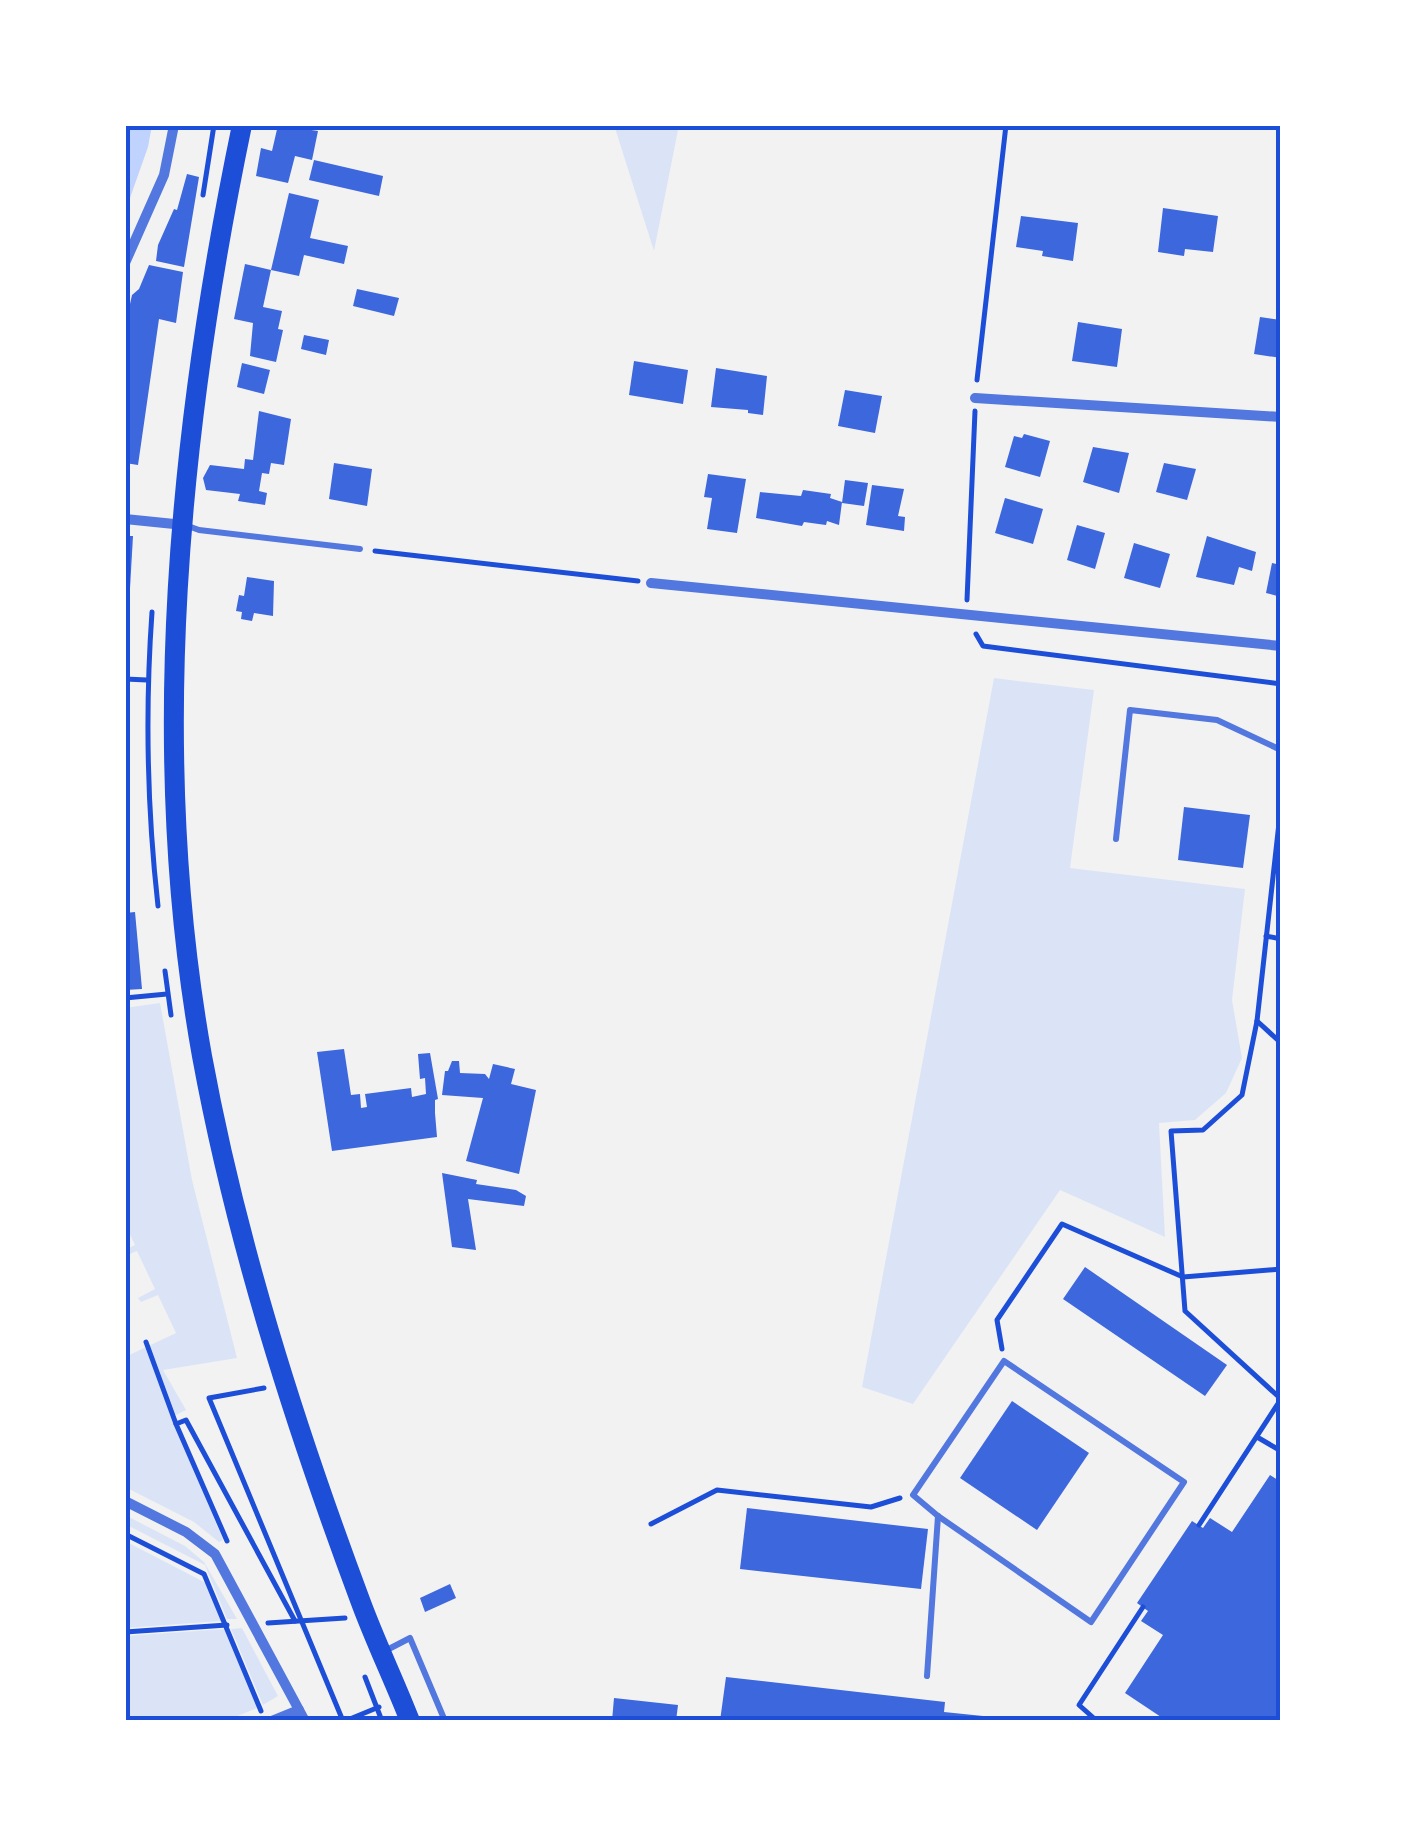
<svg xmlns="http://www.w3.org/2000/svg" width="1406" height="1846" viewBox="0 0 1406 1846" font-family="Quicksand,sans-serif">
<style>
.green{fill:#dbe4f7}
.water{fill:#bfd3fe}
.building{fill:#3d67dc}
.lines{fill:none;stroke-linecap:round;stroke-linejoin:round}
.path{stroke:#1d4ed8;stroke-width:5}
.service{stroke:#5277de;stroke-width:6}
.minor{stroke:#5277de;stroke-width:10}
.secondary{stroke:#1d4ed8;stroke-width:20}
.neatline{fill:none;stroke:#1d4ed8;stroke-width:4}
</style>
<rect width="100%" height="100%" fill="#f2f2f2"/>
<g class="green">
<path d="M614,125H679L654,251Z"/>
<path d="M994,678L1094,690L1070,868L1245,889L1232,1000L1242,1058L1226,1093L1195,1120L1159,1123L1165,1237L1060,1190L913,1404L862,1387Z"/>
<path d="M160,1003L192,1180L237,1358L163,1370L186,1410L172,1417L223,1540L219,1542L194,1522L125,1487V1357L176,1333L158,1295L141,1302L138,1298L155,1289L137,1251L125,1256V1250L135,1245L125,1224V1008Z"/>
<path d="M125,1515L185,1546L204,1562L237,1619H227L205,1565L125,1524Z"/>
<path d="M125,1541L206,1583L221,1621L125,1628Z"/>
<path d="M242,1628L278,1696L263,1705L231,1629Z"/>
<path d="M225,1629L257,1708L225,1721H125V1636Z"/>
</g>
<path class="water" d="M125,125H152L148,147L125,212Z"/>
<g class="building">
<path d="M278,125L318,131L312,160L295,156L288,183L256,176L261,148L272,151Z"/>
<path d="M314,160L383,176L379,196L309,180Z"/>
<path d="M187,174L199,177L184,267L156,261L158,245L174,209L177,210Z"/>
<path d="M289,193L319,200L310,238L348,246L344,264L304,255L299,276L271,270Z"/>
<path d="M1163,208L1218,216L1213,252L1185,249L1184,256L1158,252Z"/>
<path d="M1021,216L1078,223L1073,261L1042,256L1043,251L1016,247Z"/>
<path d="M245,264L271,270L263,307L282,311L278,329L283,330L276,362L250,356L253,323L234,319Z"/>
<path d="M149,265L183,272L176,323L159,319L138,465L125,463L128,397H125V312L128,313L132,295L139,289Z"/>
<path d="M357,289L399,298L394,316L353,306Z"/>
<path d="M1260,317L1281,320V358L1254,354Z"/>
<path d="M1078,322L1122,329L1117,367L1072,361Z"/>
<path d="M304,335L329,340L326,355L301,349Z"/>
<path d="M634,361L688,370L683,404L629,395Z"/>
<path d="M242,363L270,370L264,394L237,387Z"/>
<path d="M716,368L767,376L763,415L748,413V410L711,407Z"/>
<path d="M845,390L882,396L875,433L838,426Z"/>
<path d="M259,411L291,419L284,465L271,463L269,474L262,473L259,491L267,493L265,505L238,501L240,494L206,490L203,478L210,465L244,469L245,459L253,460Z"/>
<path d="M1024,434L1050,441L1040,477L1005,467L1014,436L1022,438Z"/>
<path d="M1093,447L1129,453L1119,493L1083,482Z"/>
<path d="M334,463L372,469L367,506L329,499Z"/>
<path d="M1164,463L1196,469L1187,500L1156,492Z"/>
<path d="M708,474L746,479L737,533L707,529L712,498L704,497Z"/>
<path d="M845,480L868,483L864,506L842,503Z"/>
<path d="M872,485L904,489L898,516L905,517L904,531L866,525Z"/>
<path d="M803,490L831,494L830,498L842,502L839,525L827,521L826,525L804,522L802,526L756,518L760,492L801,496Z"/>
<path d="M1005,498L1043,509L1033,544L995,533Z"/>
<path d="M1077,525L1105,533L1095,569L1067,560Z"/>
<path d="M125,536H133L128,623H125Z"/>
<path d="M1207,536L1256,552L1252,571L1239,567L1234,585L1196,577Z"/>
<path d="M1134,543L1170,554L1160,588L1124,578Z"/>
<path d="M1272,563L1281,565V597L1266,593Z"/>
<path d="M247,577L274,581L273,616L254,613L252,621L241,619L242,612L236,611L239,595L244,596Z"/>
<path d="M1184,807L1250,815L1243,868L1178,860Z"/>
<path d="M135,912L142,989L125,990V913Z"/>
<path d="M344,1049L351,1095L360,1094L361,1108L367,1107L365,1094L411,1088L412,1097L426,1094L425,1078L420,1079L418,1054L430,1053L438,1099L435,1100V1113L437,1137L332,1151L317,1052Z"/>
<path d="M452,1061H459L460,1073L485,1074L489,1079L493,1064L515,1069L511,1084L536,1090L519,1174L466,1161L483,1098L442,1095L445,1071H448Z"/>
<path d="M442,1173L477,1180L476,1184L516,1190L526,1196L524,1206L468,1199L476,1250L452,1247Z"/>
<path d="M1085,1267L1227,1365L1205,1396L1063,1299Z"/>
<path d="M1012,1401L1089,1453L1037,1530L960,1478Z"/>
<path d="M1270,1475L1281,1482V1721H1167L1125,1693L1163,1635L1141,1621L1148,1611L1137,1603L1192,1521L1203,1528L1210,1518L1232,1532Z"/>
<path d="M747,1508L928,1529L921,1589L740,1569Z"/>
<path d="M450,1584L456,1598L425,1612L420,1598Z"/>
<path d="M726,1677L945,1702L944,1712L983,1716V1721H720Z"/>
<path d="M614,1698L678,1705L676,1721H612Z"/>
</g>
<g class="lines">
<g class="path">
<path d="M203,195L214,125"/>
<path d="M977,380L1006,125"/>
<path d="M375,551L638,581"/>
<path d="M967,600L975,411"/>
<path d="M152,612C145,711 147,808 158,906"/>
<path d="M976,634L983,646L1281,684"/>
<path d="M125,679L147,680"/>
<path d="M1281,805L1257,1021L1242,1095L1203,1130L1171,1131L1185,1311L1281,1399"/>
<path d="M1266,936L1281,939"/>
<path d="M165,971L171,1015"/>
<path d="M125,998L167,994"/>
<path d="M1257,1021L1281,1043"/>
<path d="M146,1342L176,1424"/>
<path d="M1002,1349L997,1320L1062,1224L1183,1277L1281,1269"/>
<path d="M264,1388L209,1398L343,1721"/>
<path d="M1257,1437L1281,1451"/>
<path d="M651,1524L717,1490L871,1507L900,1498"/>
<path d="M1199,1525L1281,1399"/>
<path d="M125,1534L204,1574L261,1711"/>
<path d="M227,1541L176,1424L186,1420L295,1621"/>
<path d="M268,1623L345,1618"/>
<path d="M125,1632L227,1625"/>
<path d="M365,1677L382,1721"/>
<path d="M345,1721L379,1707"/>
<path d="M1097,1721L1079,1705L1143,1607"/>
</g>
<g class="service">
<path d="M188,526L199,530L360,549"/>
<path d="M1116,839L1130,710L1217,720L1281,750"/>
<path d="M1004,1361L1184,1482L1091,1622L938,1516L913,1495Z"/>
<path d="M383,1652L410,1638L445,1721"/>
<path d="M927,1676L938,1516"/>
</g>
<g class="minor">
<path d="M125,263L164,175L174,125"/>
<path d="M975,398L1281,417"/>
<path d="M125,519L184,525"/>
<path d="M651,583L1281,646"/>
<path d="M125,1501L186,1532L215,1554L305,1721"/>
<path d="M272,1721L299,1710"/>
</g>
<path class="secondary" d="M242,125C179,428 147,749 202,1056C236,1241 294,1423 360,1600C375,1641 394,1680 410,1721"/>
</g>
<rect width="1406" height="1846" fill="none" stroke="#ffffff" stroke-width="255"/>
<rect x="128" y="128" width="1150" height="1590" class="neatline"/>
</svg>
